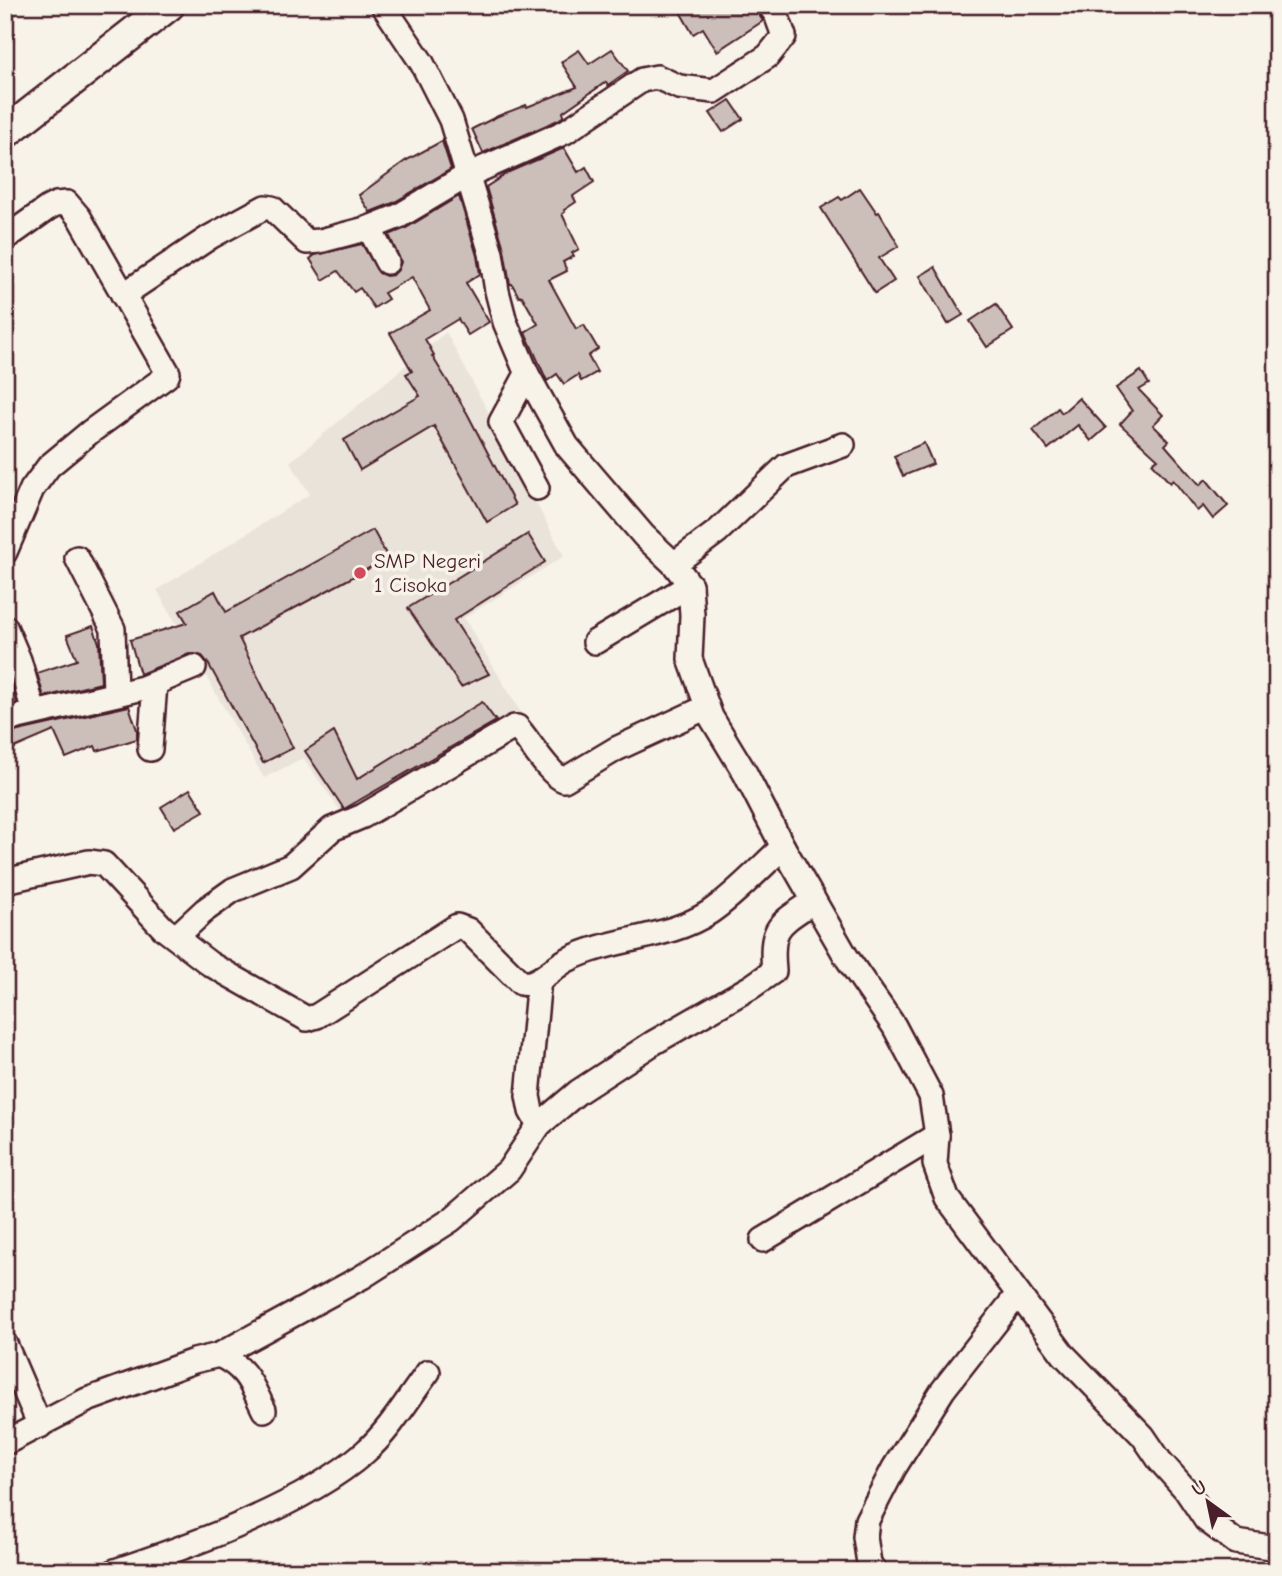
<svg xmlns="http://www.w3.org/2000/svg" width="1282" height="1576" viewBox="0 0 1282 1576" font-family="'Comic Neue',sans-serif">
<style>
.built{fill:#eae3da}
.building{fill:#ccbfb9;stroke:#4a1f2b;stroke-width:2}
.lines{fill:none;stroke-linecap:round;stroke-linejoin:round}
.minor-casing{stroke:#4a1f2b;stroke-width:28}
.major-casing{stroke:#4a1f2b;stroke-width:35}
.minor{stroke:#f7f3e8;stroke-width:23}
.major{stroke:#f7f3e8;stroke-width:30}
.poi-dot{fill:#d1495b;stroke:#f7f3e8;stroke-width:2.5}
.labels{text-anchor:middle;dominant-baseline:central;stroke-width:7;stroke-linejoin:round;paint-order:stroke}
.poi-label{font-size:21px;fill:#4a1f2b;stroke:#f7f3e8;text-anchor:start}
</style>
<rect width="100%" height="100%" fill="#f7f3e8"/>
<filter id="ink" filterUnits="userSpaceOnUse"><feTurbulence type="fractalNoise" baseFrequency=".0143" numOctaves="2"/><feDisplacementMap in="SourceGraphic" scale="14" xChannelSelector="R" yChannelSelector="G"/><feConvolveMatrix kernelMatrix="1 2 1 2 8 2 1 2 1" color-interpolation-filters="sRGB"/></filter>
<g filter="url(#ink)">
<path class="built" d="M446,332L564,556L464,618L528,724L354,830L303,758L264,778L157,590L310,494L290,462Z"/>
<g class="building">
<path d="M676,5H752L763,21L717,51L703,28L693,34Z"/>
<path d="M612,49L628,71L608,85L606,82L563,112L564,116L558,120L483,153L472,129L498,116L526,105L527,107L577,87L561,62L579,50L589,64Z"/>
<path d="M730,100L743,119L723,132L710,113Z"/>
<path d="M442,141L451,169L393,203L370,212L359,195L405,161Z"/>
<path d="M564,148L578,172L586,167L594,182L573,196L576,202L564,210L565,212L562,214L579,249L572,253L574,256L563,262L567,271L549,280L576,329L584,325L598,349L588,356L597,372L581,381L578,375L564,384L557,374L547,381L525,332L538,324L522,296L519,297L512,284H510L504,249L486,187L509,172Z"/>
<path d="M860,188L877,213L879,212L899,246L879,258L894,281L875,293L821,208L839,197L842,200Z"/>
<path d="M459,196L477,256L480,274L466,283L489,322L468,335L458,319L425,339L434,355L432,356L467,413L515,505L487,522L434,426L360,470L344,440L420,396L406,374L412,371L390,333L430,310L412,277L384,293L388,299L374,308L360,288L354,292L338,271L323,280L310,259L315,255L362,244L379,273L386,276L393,275L398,270L401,262L389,235L406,228Z"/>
<path d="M935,267L963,315L948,324L920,276Z"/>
<path d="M996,304L1013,330L987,347L970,321Z"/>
<path d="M1141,371L1149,384L1139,390L1163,415L1153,425L1169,441L1165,445L1200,485L1206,479L1228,506L1213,519L1203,506L1197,511L1173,480L1170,483L1152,463L1158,459L1120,424L1132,411L1116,388Z"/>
<path d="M1079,398L1106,428L1091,441L1078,425L1048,449L1033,430L1058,408L1062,413Z"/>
<path d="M924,443L933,464L903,476L894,456Z"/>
<path d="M373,530L388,558L239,638L293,748L263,763L208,663L202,656L189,654L140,674L130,640L187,623L180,611L215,591L226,612Z"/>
<path d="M528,534L545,562L454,620L489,674L461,687L408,608Z"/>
<path d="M93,626L99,643L101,683L44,697L37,673L77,660L67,635Z"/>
<path d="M11,682L17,703L5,706V684Z"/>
<path d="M482,702L496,721L344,809L305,751L334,732L357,779Z"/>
<path d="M129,706L137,730V739L97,751L95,746L66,758L54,731L5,752V734Z"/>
<path d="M190,789L204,811L174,828L161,807Z"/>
</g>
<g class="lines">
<defs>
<g id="minor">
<path d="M383,5L422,63L451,120L491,253L497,291L505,322L527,374L567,446L644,536L674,564L690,585L692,615L690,659L711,717L745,773L783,847L847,958L894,1026L931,1096L937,1135L935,1164L947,1198L1063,1354L1143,1436L1160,1461L1186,1490L1206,1520L1236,1542L1277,1548"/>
<path d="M5,233L10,235L48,208L56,204L67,203L79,217L168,373L167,376L90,432L49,466L32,489L5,552"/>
<path d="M387,262L369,228L399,216L468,175L565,132L642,80L657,77L679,87L714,91L768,56L784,36L776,14L769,5"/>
<path d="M123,295L210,237L265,207L272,208L307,242L320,241L369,228"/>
<path d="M527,374L501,422L537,488"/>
<path d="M77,558L113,629L115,693"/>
<path d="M674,564L718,531L786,466L843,445"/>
<path d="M5,627L19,660L34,712"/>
<path d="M595,642L690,585"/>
<path d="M5,720L143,688L194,667"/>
<path d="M150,749L155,684"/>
<path d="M5,881L89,862L104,864L163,928L210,964L307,1019L317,1016L457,926L468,930L521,983C538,987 553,967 567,960C612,937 668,940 710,912C734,896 762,866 783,847"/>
<path d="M176,937L205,910L233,890L291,866L332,829L363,816L514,727H517C529,740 549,775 564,780L616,749L707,707"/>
<path d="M539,979L528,1096L531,1111L539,1125"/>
<path d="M763,1240L937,1135"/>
<path d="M5,1344L40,1426"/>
<path d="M219,1355C247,1368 251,1384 264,1410"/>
<path d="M5,1443L87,1400L194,1361L219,1355L362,1277L451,1220L509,1170L539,1125L578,1092L653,1043L751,987L774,971C770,926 778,925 814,901"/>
<path d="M115,1571C193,1545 303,1506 365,1452C390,1430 408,1399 428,1372"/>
<path d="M874,1571L869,1563L865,1537L867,1520L894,1468L943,1390L1018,1294"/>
</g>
<path id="major" d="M5,133L169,5"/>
</defs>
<use href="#minor" class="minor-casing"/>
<use href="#major" class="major-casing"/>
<use href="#minor" class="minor"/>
<use href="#major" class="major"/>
</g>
</g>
<circle class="poi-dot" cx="360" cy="573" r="7"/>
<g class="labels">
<g class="poi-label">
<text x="374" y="561">SMP Negeri<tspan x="374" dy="24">1 Cisoka</tspan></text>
</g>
</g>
<rect width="1282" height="1576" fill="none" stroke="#f7f3e8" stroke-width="28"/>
<rect x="14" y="14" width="1254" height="1548" fill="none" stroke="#4a1f2b" stroke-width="2.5" filter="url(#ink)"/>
<g transform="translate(1208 1502) rotate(327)" stroke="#f7f3e8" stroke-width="5" paint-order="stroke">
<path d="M0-5L12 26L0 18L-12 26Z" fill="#4a1f2b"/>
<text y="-10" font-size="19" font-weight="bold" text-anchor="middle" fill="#4a1f2b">U</text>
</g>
</svg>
